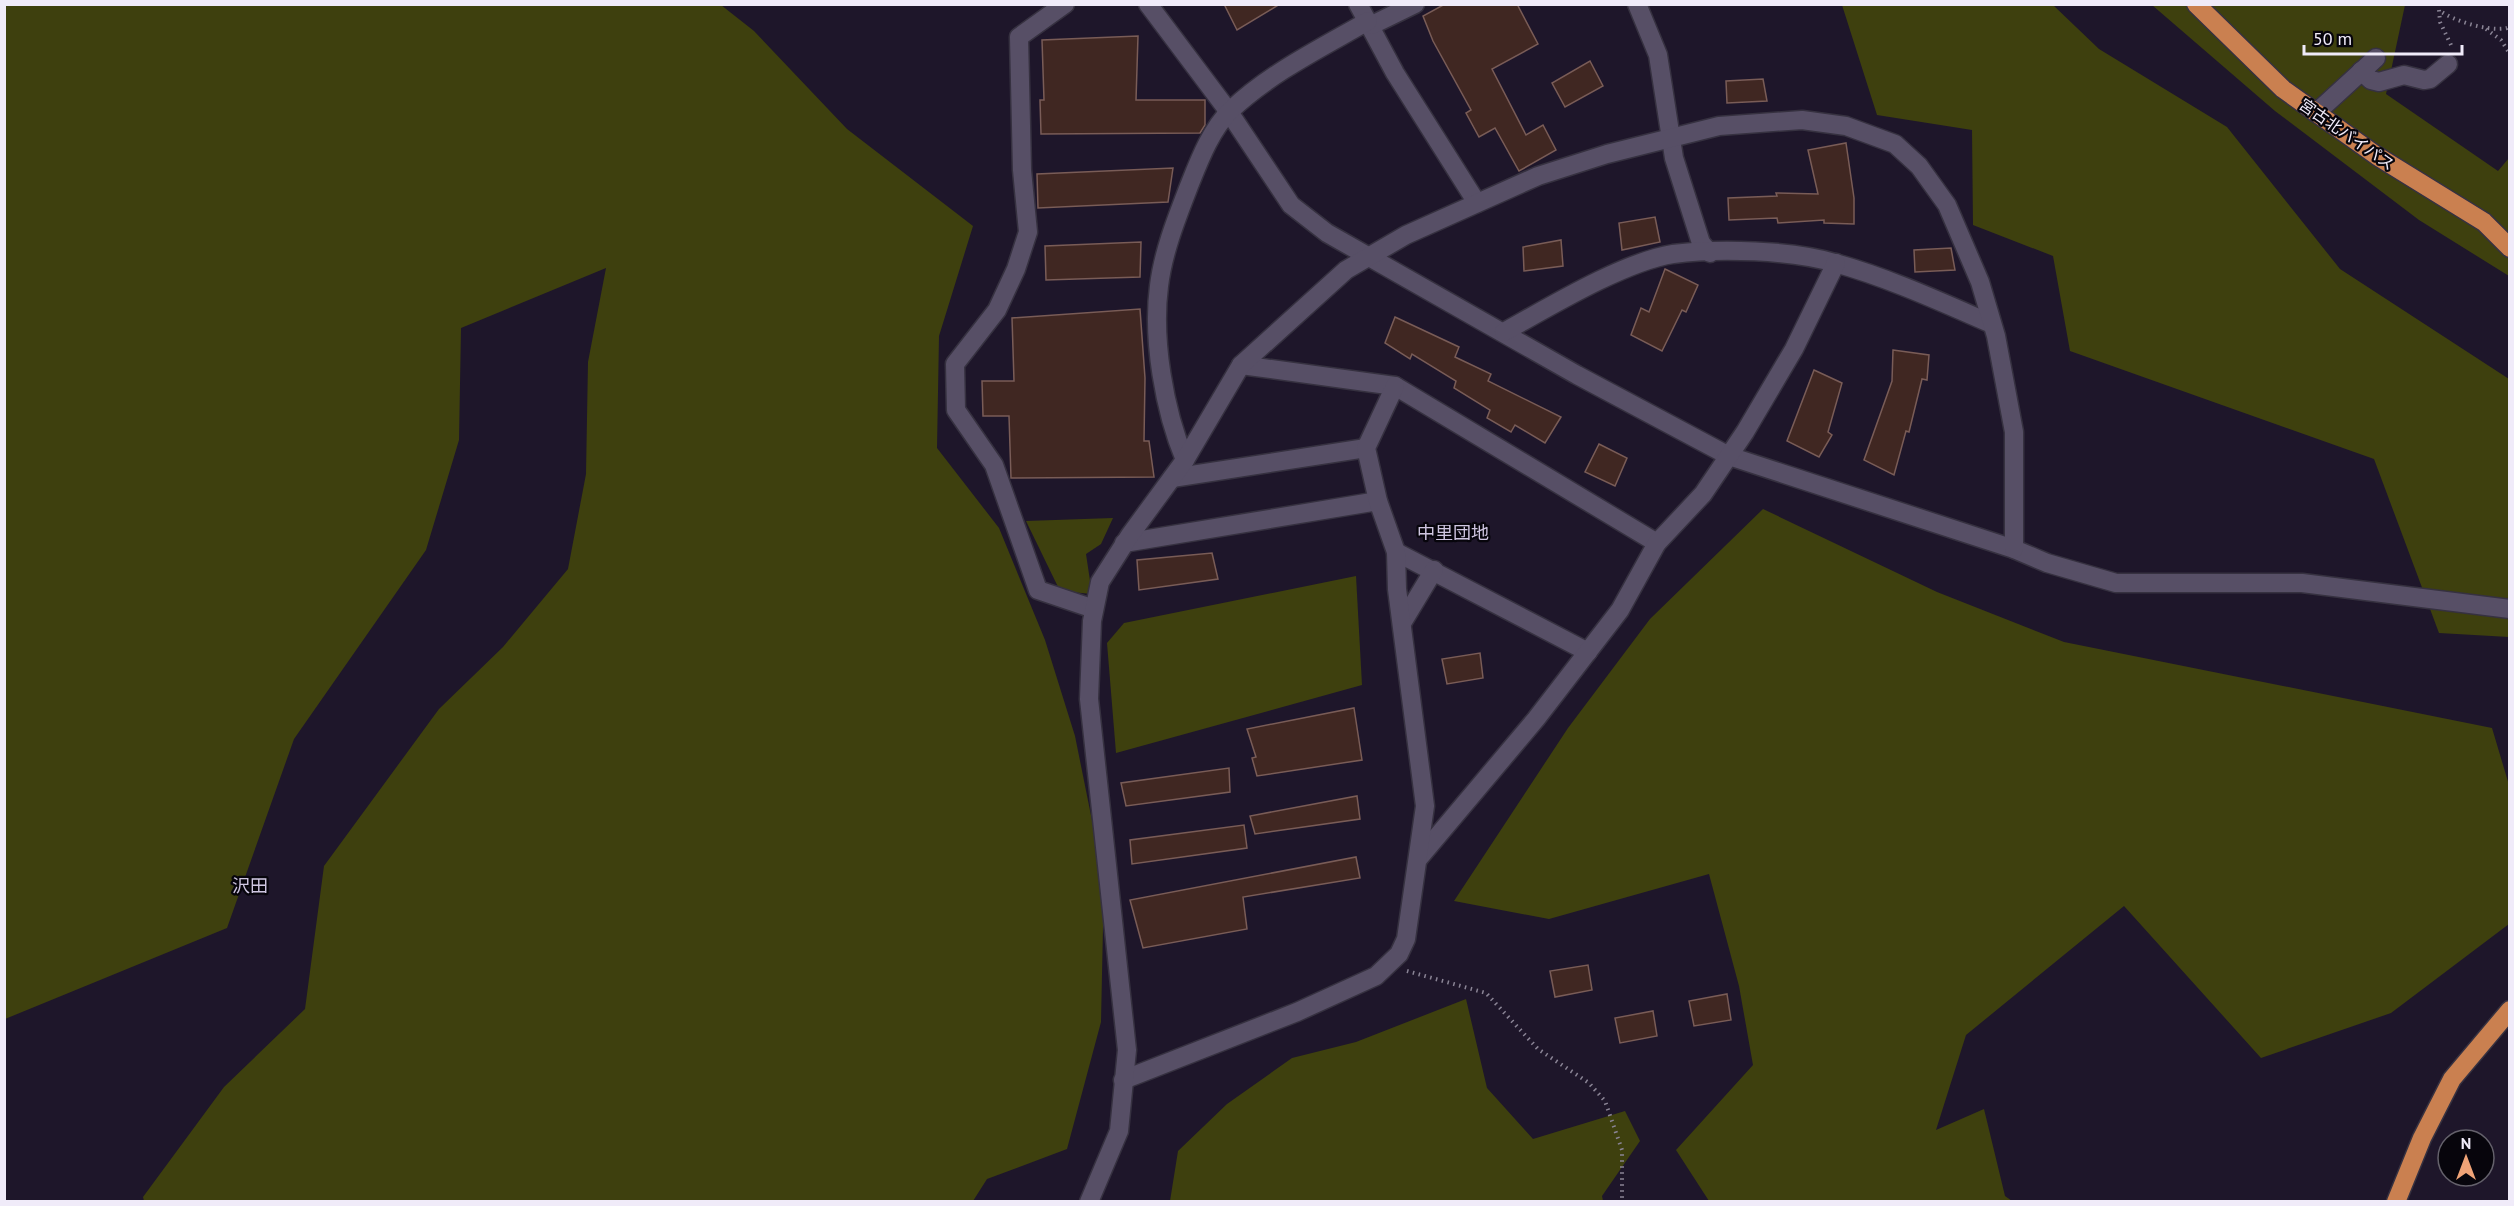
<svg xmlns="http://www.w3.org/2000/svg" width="2514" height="1206" viewBox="0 0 2514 1206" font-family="'PT Sans','Noto Sans JP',sans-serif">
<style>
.green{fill:#3e400e}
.building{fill:#402722;stroke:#795c57;stroke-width:1.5}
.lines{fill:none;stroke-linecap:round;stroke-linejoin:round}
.minor-casing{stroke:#363140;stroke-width:21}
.trunk-casing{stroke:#363140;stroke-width:21}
.path{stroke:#8a8495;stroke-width:4;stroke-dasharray:1.5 4.5;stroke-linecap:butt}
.minor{stroke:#574f66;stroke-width:18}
.trunk{stroke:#ca8050;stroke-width:18}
.labels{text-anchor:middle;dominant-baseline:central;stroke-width:4.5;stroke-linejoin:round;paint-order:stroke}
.street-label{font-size:16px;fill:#f0ebf9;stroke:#07050c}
.neighbourhood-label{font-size:18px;fill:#cfc6e1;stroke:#07050c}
</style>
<rect width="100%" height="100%" fill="#1e162a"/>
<g class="green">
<path d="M5,5H721L754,31L847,129L973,226L939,336L937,448L999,528L1045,640L1075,736L1104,880L1101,1022L1067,1149L987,1179L973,1201H144L143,1197L224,1087L305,1009L324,866L439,709L503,647L568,569L586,474L588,362L606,268L461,328L459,440L426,550L294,739L227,928L5,1019Z"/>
<path d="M1842,5H2053L2099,49L2227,127L2340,269L2509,379V637L2439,633L2374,459L2070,351L2053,256L1973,225L1972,130L1877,115Z"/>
<path d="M2152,5H2405L2386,94L2498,171L2509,158V276L2419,220L2275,111Z"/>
<path d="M1763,509L1937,592L2064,642L2492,728L2509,785V924L2391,1013L2261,1058L2124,906L1966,1035L1936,1130L1984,1109L2005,1196L2012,1201H1709L1676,1150L1753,1065L1739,986L1709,874L1549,919L1454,901L1568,728L1650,619Z"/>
<path d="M1113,518L1101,544L1086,554L1092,594L1060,591L1026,521Z"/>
<path d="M1356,576L1362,685L1116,753L1107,643L1124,623Z"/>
<path d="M1466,999L1487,1088L1533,1139L1625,1111L1640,1141L1602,1196L1603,1201H1170L1178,1151L1227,1104L1292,1058L1356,1042Z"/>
</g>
<g class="building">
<path d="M1224,4H1280L1237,30Z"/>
<path d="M1445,4H1517L1538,44L1492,69L1526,135L1543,125L1556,150L1519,171L1495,128L1479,137L1466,113L1471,110L1433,41L1423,16Z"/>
<path d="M1138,36L1136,100H1205V125L1200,133L1041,134L1040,100H1044L1042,40Z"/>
<path d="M1590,61L1603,86L1565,107L1552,83Z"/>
<path d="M1763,79L1767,101L1727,103L1726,81Z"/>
<path d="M1846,143L1854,198V224L1824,223V220L1778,223L1777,218L1729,220L1728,198L1777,196L1776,193L1818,194L1808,150Z"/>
<path d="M1173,168L1168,202L1038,208L1037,174Z"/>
<path d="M1655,217L1660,242L1622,250L1619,223Z"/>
<path d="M1561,240L1563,266L1524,271L1523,247Z"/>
<path d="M1141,242L1140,277L1046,280L1045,246Z"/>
<path d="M1951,248L1955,270L1915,272L1914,250Z"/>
<path d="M1665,269L1698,285L1686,312L1682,310L1662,351L1631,335L1641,308L1649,312Z"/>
<path d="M1140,309L1145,378L1144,441H1149L1154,477L1011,478L1009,416H983L982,381H1014L1012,318Z"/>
<path d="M1395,317L1459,347L1455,357L1491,374L1488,381L1561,417L1545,443L1515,425L1511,432L1487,418L1490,410L1454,388L1456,381L1412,354L1410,359L1385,343Z"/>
<path d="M1893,350L1929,355L1927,380L1922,379L1909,432L1906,431L1894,475L1864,460L1892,381Z"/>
<path d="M1814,370L1842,383L1828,432L1832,435L1819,457L1787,441Z"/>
<path d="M1599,444L1627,458L1615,486L1585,472Z"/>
<path d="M1212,553L1218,579L1139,590L1137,560Z"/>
<path d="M1480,653L1483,678L1447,684L1442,659Z"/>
<path d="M1354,708L1362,760L1257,776L1252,758L1256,757L1247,729Z"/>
<path d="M1229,768L1230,792L1126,806L1121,783Z"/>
<path d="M1357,796L1360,819L1255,834L1250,816Z"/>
<path d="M1244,825L1247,848L1132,864L1130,840Z"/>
<path d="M1356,857L1360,878L1243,897L1247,929L1143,948L1130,900Z"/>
<path d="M1588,965L1592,990L1555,997L1550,971Z"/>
<path d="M1727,994L1731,1020L1694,1026L1689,1001Z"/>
<path d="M1653,1011L1657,1036L1620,1043L1615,1018Z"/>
</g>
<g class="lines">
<defs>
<g id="minor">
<path d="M1065,4L1019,37L1022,170L1028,232L1016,269L997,310L955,364L956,410L994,465L1038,590L1094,609"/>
<path d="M1148,4L1229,112L1291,205L1327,233L1577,375L1729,456L2014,549L2047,563L2116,583H2302L2510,609"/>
<path d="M1358,4L1395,73L1477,203"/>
<path d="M1637,4L1658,55L1674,158L1701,243L1710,253"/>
<path d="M1372,25L1415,4"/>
<path d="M2361,71L2371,80L2379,82L2404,75L2424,80L2430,79L2448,64"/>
<path d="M2316,113L2376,58"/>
<path d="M1504,332C1549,307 1623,262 1673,254C1718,248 1792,250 1835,263C1889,278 1941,302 1992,324"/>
<path d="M1241,365L1395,386L1657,543"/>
<path d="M1185,460C1164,410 1152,339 1159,286C1163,252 1177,217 1189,186C1199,161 1211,129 1231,110C1270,73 1321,48 1368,21"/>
<path d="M1172,478L1366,448"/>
<path d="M1124,543L1378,501"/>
<path d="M1396,552L1588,652"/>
<path d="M1402,623L1434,570"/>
<path d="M1419,858L1536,719L1620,610L1657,543L1703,494L1745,432L1794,349L1836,263"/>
<path d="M1123,1080L1297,1012L1376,976L1399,954L1406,939L1425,806L1397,589L1396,552L1378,501L1366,448L1395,386"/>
<path d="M1089,1202L1119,1131L1127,1050L1089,699L1092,621L1100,582L1130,535L1185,460L1241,365L1346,270L1406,235L1538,176L1607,154L1719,126L1802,120L1846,126L1895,144L1919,166L1947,205L1980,282L1996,336L2014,432V549"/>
</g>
<g id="trunk">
<path d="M2196,4L2283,89L2377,156L2484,222L2510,248"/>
<path d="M2396,1202L2422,1138L2452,1079L2510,1010"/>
</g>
</defs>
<use href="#minor" class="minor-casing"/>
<use href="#trunk" class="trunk-casing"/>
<g class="path">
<path d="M2486,29L2501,40L2510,54"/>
<path d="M2451,45L2440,22L2439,10C2453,21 2489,32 2507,28L2510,25"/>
<path d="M1407,971L1486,993L1538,1049L1589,1083L1605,1101L1622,1150V1202"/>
</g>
<use href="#minor" class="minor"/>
<use href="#trunk" class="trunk"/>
</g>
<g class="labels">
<g class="street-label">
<text transform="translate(2347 134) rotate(35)">宮古北バイパス</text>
</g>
<g class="neighbourhood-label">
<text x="1453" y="532">中里団地</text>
<text x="250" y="885">沢田</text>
</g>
</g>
<rect width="2514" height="1206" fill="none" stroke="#f0ebf9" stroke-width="12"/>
<g transform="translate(2466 1158)"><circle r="28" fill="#07050c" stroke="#64616b" stroke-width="1.5"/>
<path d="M0-4.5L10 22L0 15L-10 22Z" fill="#efa377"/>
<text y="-9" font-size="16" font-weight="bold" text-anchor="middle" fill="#f0ebf9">N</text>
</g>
<path d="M2304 45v9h158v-9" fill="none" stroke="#f0ebf9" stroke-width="3"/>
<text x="2313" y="45" font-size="18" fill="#f0ebf9" stroke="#07050c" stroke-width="4.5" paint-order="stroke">50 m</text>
</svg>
